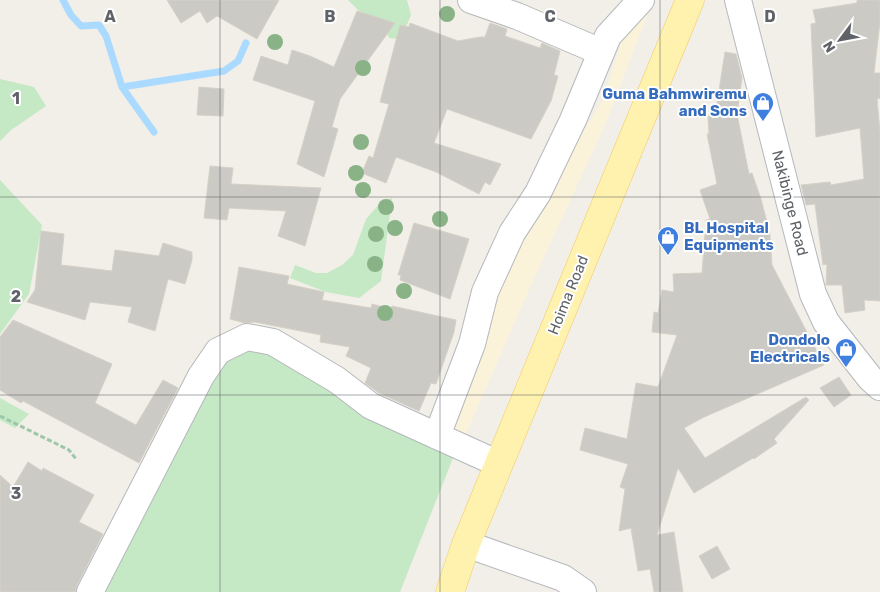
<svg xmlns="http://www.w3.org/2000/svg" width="880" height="592" viewBox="0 0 880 592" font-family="Rubik,sans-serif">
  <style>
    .green { fill: #c5e8c5 }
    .sand { fill: #fbf3d9 }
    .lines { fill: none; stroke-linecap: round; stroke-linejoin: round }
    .stream { stroke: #aadaff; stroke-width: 7 }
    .building { fill: #cccac5; stroke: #d6d1c6 }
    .minor-casing { stroke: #b5b8bc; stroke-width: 28 }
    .major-casing { stroke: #f2c960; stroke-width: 29 }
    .path { stroke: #9cc7a9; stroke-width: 3; stroke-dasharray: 5 2.5; stroke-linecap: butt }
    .minor { stroke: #fff; stroke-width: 26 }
    .major { stroke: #fff2af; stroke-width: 28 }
    .tree { fill: #89b387 }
    .grid { fill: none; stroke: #5f6368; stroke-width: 1; stroke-opacity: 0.55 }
    .labels { text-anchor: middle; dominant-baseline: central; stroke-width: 4; stroke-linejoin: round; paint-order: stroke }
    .shop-label { font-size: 15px; font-weight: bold; fill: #366cbe; stroke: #fff; text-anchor: end }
    .street-label { font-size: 15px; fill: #5f6368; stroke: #fff }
    .grid-label { font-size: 16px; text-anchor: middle; font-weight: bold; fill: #5f6368; stroke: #fff; stroke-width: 4; stroke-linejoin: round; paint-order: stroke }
  </style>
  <rect width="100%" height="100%" fill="#f1efe8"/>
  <!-- green -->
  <path class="green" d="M348 0H407L411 15 401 39 389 38 382 21 368 20Z
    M0 79 34 87 46 106 11 130 0 141Z
    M0 180 42 225 29 294 0 334Z
    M392 198 381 281 359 298 326 292 290 278 295 265 316 273H327L342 265 353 255 366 219 382 201Z
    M257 344 379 416 453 458 400 592H96L218 360Z
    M0 398 29 414 15 428 0 420Z"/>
  <!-- sand -->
  <path class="sand" d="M653 0 605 125 532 283 463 440 446 433 492 294 578 140 603 100 626 26Z"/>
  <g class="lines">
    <!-- stream -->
    <path class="stream" d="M63 0 71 15 81 26 99 25 106 36 122 87 154 132
      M122 87 224 71 238 61 246 43"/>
  </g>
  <!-- building -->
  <path class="building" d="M167 0H279L257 39 217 16 207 23 200 11 181 23Z
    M857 0H880V22L874 73H880V98L877 99 880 132V301L864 300 865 310 845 313 842 285H826L827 264 823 265 815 204 806 205 801 185 830 182 831 185 864 179 860 128 816 137 811 24 816 23 813 10 857 3Z
    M357 11 395 23 340 99 332 127 338 129 324 177 297 164 315 101 253 80 261 56 288 65 292 50 310 56 334 67Z
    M410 23 458 41 480 37H485L490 23 507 29 505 36 540 48 542 43 560 51 554 75 558 76 551 101 531 139 447 109 434 143 501 164 490 185 485 182 479 194 436 172 396 157 386 183 362 173 369 156 373 158 389 104 380 102 400 25 409 27Z
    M725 52 736 54 742 78 737 114 749 174 752 173 761 199 767 222H769L772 265 824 365 702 418 684 428 705 458 806 397 809 400 774 439 777 443 754 459 753 458 694 493 678 468 657 535 674 532 683 592H654L650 569 638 571 631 528 619 531 625 489 620 487 628 464 580 450 585 428 627 439 636 383 658 387 677 335 652 332 654 312 658 313 662 290 674 292 673 274 702 273 706 220 710 219 700 190 717 184 707 134H709L708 116H715Z
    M199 87 224 89 223 116 197 115Z
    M210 166 233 168 231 184 321 188 305 246 278 236 286 211 229 208 227 220 204 218Z
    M414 223 469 239 450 299 400 280 401 275H398Z
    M41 231 64 234 61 265 112 271 115 250 159 256 163 243 192 252V260L185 284 168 279 155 331 128 322 132 307 90 302 85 320 27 302 35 290Z
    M239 267 289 276 287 284 324 292 322 300 371 308 372 304 391 309 392 306 456 320 454 332 436 384 431 383 419 411 379 393 365 383 371 368 346 356 350 347 320 342 321 335 255 322 245 323 230 319Z
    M13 320 112 364 95 403 136 425 163 380 178 388 139 463 23 401 21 403 0 390V337Z
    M839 377 851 395 834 407 820 388Z
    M28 462 42 471 43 468 94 495 79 522 103 534 77 585 75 592H0V475L13 487Z
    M717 546 730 569 712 579 699 556Z"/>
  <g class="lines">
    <!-- minor casing -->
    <g class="minor-casing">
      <path id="minor" d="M471 0 517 16 601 52
        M738 0 813 294 826 322 870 378 880 387
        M437 436 472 344 485 292 512 233 538 193 573 120 608 36 641 0
        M466 544 563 578 583 592
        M90 592 201 376 218 351 247 337 273 342 337 380 371 406 499 464"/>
    </g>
    <!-- major casing -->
    <g class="major-casing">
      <path id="major" d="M450 592 466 544 690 0"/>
    </g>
    <!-- path -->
    <path class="path" d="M0 416 69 450 76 459"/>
    <!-- minor -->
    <use href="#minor" class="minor"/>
    <!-- major -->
    <use href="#major" class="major"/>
  </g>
  <!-- trees -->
  <g class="tree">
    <circle cx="447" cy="14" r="8"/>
    <circle cx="275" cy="42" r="8"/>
    <circle cx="363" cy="68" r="8"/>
    <circle cx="361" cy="142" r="8"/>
    <circle cx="356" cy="173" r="8"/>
    <circle cx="363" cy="190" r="8"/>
    <circle cx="386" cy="207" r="8"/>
    <circle cx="440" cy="219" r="8"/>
    <circle cx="395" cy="228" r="8"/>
    <circle cx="376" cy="234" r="8"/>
    <circle cx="375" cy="264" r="8"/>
    <circle cx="404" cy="291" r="8"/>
    <circle cx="385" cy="313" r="8"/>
  </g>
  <!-- grid -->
  <path class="grid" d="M220 0V592M440 0V592M660 0V592M0 197H880M0 395H880"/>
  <!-- icons -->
  <defs>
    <g id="shop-pin" transform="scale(1.125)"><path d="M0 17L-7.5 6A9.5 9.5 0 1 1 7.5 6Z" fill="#3f7fe0" stroke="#fff"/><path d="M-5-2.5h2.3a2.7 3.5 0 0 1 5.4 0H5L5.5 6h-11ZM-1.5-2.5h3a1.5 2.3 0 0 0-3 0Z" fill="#fff"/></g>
  </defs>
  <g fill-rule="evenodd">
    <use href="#shop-pin" x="763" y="103"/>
    <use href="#shop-pin" x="668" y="237"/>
    <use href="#shop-pin" x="846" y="349"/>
  </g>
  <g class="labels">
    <!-- shop labels -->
    <g class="shop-label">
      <text x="747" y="94">Guma Bahmwiremu<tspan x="747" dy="17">and Sons</tspan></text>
      <text x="684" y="228" text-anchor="start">BL Hospital<tspan x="684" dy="17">Equipments</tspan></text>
      <text x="830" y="340">Dondolo<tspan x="830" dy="17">Electricals</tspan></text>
    </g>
    <!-- street labels -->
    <g class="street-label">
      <text transform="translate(790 203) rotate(76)">Nakibinge Road</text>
      <text transform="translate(568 295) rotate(-68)">Hoima Road</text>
    </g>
  </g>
  <g class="grid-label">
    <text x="110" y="22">A</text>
    <text x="330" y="22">B</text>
    <text x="550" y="22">C</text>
    <text x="770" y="22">D</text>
    <text x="16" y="104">1</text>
    <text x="16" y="302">2</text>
    <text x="16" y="499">3</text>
  </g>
  <!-- north arrow -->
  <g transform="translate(840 40) rotate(238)" stroke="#ffffff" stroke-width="4" paint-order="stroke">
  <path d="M0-4L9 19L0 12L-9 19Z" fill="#5f6368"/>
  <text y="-8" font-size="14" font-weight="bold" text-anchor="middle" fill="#5f6368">N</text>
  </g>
</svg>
